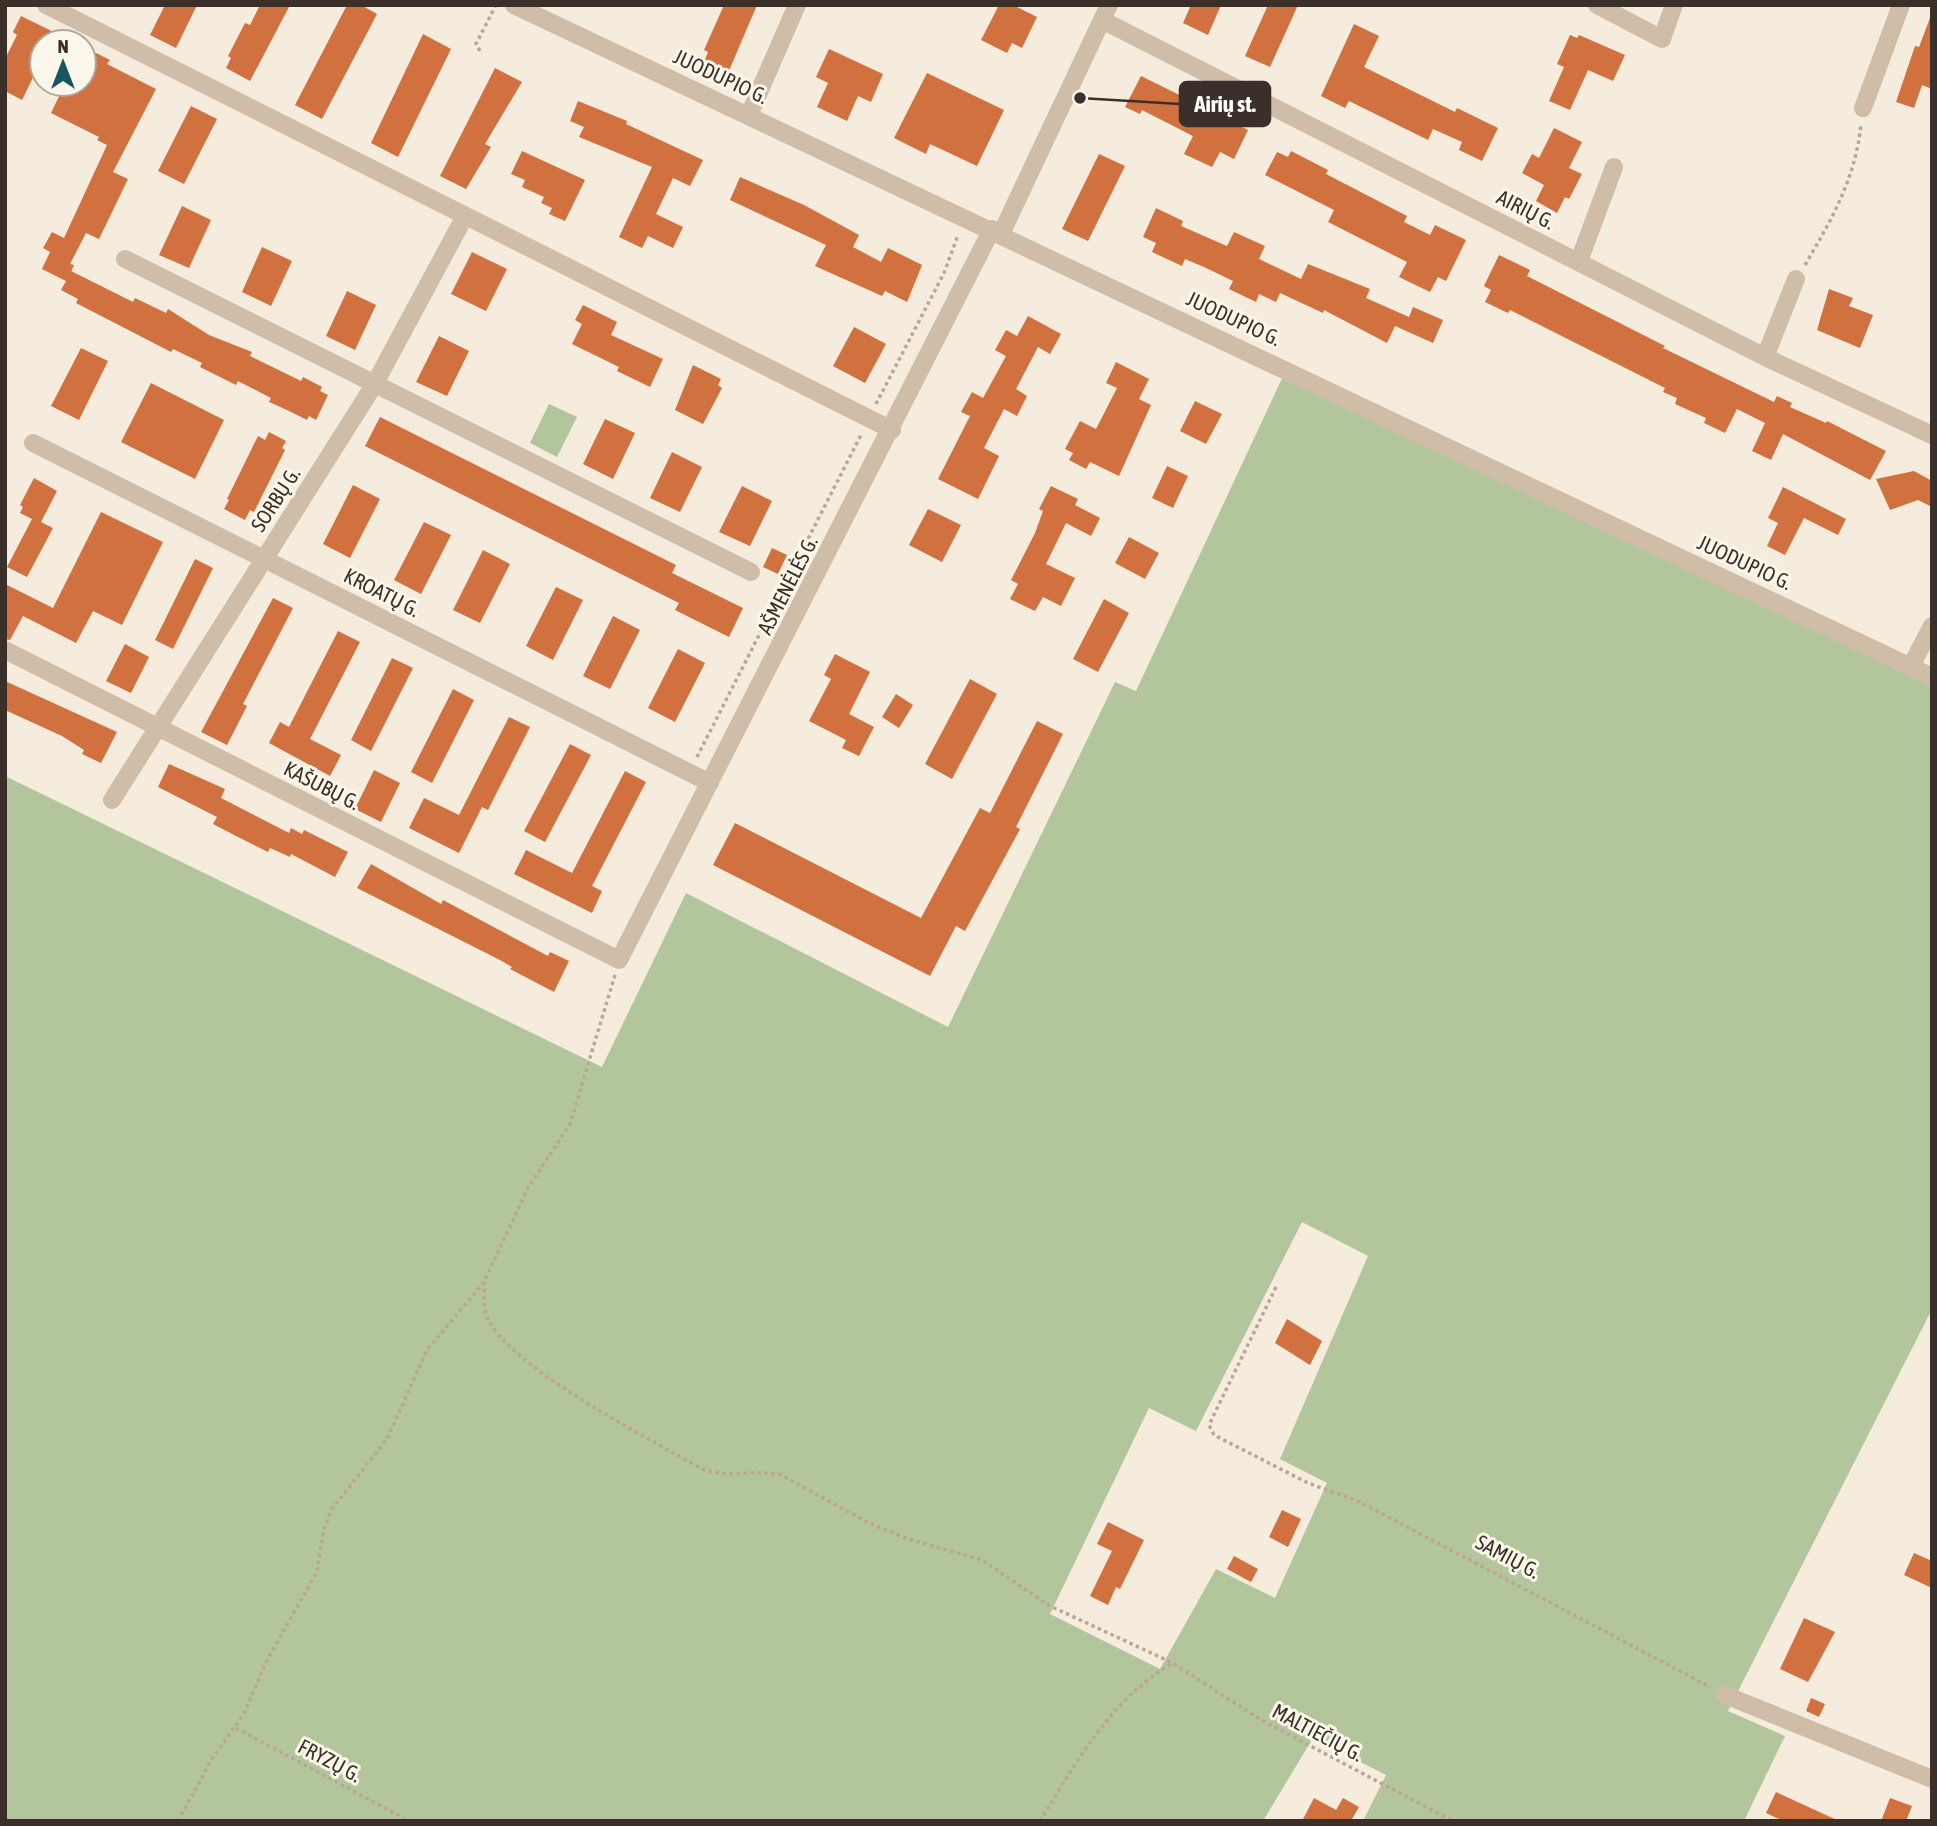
<svg xmlns="http://www.w3.org/2000/svg" width="1937" height="1826" viewBox="0 0 1937 1826" font-family="'Asap Condensed',sans-serif">
  <style>
    .green { fill: #b3c69b; fill-rule: evenodd }
    .building { fill: #d1713f }
    .lines { fill: none; stroke-linecap: round; stroke-linejoin: round }
    .path { stroke: #bba791; stroke-width: 3.5; stroke-dasharray: 3.5 3.5; stroke-linecap: butt }
    .street { stroke: #cfbda8; stroke-width: 18 }
    .labels { text-anchor: middle; dominant-baseline: central; stroke-width: 6; stroke-linejoin: round; paint-order: stroke }
    .street-label { font-size: 21px; fill: #3b3029; stroke: #fcf6eb }
    .leader { fill: none; stroke: #3b3029; stroke-width: 2.5 }
    .callout-dot { fill: #3b3029; stroke: #fcf6eb; stroke-width: 2.5 }
    .callout { fill: #3b3029; stroke: #3b3029; stroke-width: 2.5 }
    .callout-label { font-size: 23px; text-anchor: middle; font-weight: bold; fill: #fff }
  </style>
  <rect width="100%" height="100%" fill="#f5ecdd"/>
  <!-- green -->
  <path class="green" d="M1285 372 1932 685V1315H1929L1728 1711 1785 1736 1744 1821H1363L1386 1775 1313 1738 1263 1821H5V776L602 1067 686 893 948 1027 1115 682 1136 691ZM1302 1222 1368 1256 1280 1459 1327 1483 1275 1598 1216 1569 1160 1669 1050 1614 1149 1408 1196 1431Z
    M549 404 577 417 557 457 530 443Z"/>
  <!-- building -->
  <path class="building" d="M165 5H197L176 48 150 35Z
    M260 5H290L250 81 226 68 231 58 228 56 245 23 250 25Z
    M347 5H361L377 14 322 119 295 105Z
    M724 5H757L728 73 704 62 708 52 704 50Z
    M999 5H1013L1037 17 1022 48 1012 43 1007 53 981 40Z
    M1191 5H1221L1208 35 1183 23Z
    M1268 5H1298L1270 67 1245 56Z
    M21 16 74 42H42V59L22 100 5 91V59L17 35 13 32Z
    M1930 18 1932 89 1922 85 1914 108 1896 102 1915 46 1919 47Z
    M1354 24 1379 36 1364 67 1455 112 1457 108 1498 128 1482 161 1459 150 1462 142 1433 129 1428 140 1349 101 1345 108 1321 96Z
    M423 34 451 49 398 157 371 143Z
    M1570 35 1577 38 1579 35 1625 55 1613 81 1588 70 1570 110 1549 101 1564 67 1557 64Z
    M84 47 110 60 107 64 156 89 113 172 128 179 99 239 86 233 70 264 74 265 70 274 71 271 133 302 135 298 166 313 168 309 209 335 252 352 250 356 301 381 303 377 322 387 320 391 328 395 316 420 309 416 307 420 287 410 269 402 271 398 238 381 236 385 200 367 202 363 173 349 171 352 76 303 78 299 61 290 66 281 42 269 50 252 43 248 52 232 64 238 107 145 97 140 99 137 51 113 65 84H84Z
    M829 49 883 74 871 102 858 96 847 121 817 107 828 83 816 77Z
    M495 68 522 82 485 144 491 147 466 189 440 176Z
    M927 73 1004 110 977 166 930 144 926 154 894 138Z
    M1141 76 1206 108 1207 106 1225 115 1224 118 1248 130 1234 159 1220 152 1212 167 1184 154 1193 136 1142 110 1140 114 1125 107Z
    M578 101 627 121 626 124 703 160 690 186 673 178 656 214 683 227 673 248 648 236 642 248 619 237 652 167 579 137 584 127 570 121Z
    M191 106 217 119 184 184 158 171Z
    M1554 128 1582 142 1569 168 1582 174 1569 199 1565 197 1557 213 1536 201 1544 185 1522 173 1532 154 1539 158Z
    M522 151 585 180 565 221 549 214 552 208 541 203 544 197 522 187 525 180 511 174Z
    M1291 151 1328 170 1326 174 1407 216 1404 222 1430 235 1435 225 1466 240 1446 281 1438 277 1430 292 1399 277 1407 262 1328 222 1334 210 1265 175 1277 152 1288 157Z
    M1099 154 1125 166 1088 241 1062 229Z
    M740 177 804 205 859 235 853 247 881 262 888 248 922 265 907 302 885 291 882 296 815 266 826 245 730 200Z
    M182 206 211 220 189 268 159 255Z
    M1156 208 1183 221 1181 226 1227 246 1234 232 1265 246 1259 259 1301 279 1308 264 1370 289 1366 298 1409 317 1413 307 1443 320 1433 343 1395 326 1387 343 1324 310 1323 313 1280 293 1276 302 1259 294 1256 302 1229 289 1233 281 1204 267 1185 259 1182 266 1152 252 1156 243 1143 237Z
    M262 247 292 261 271 306 242 292Z
    M472 252 507 269 486 311 451 294Z
    M1499 255 1530 270 1527 276 1665 346 1663 348 1774 402 1777 396 1792 403 1790 407 1826 423 1827 421 1886 451 1870 480 1783 434 1771 460 1752 451 1765 423 1737 409 1725 433 1704 423 1706 418 1675 404 1677 398 1663 392 1665 388 1510 310 1508 313 1485 302 1491 290 1484 286Z
    M1829 289 1853 298 1849 306 1873 315 1860 348 1817 330Z
    M347 291 376 305 355 350 326 336Z
    M583 305 617 322 611 335 663 359 650 387 617 371 619 367 572 344 582 324 575 320Z
    M1028 316 1061 334 1050 354 1038 347 1016 389 1027 396 1017 416 1004 409 984 448 999 456 978 499 938 479 970 416 961 412 972 392 983 398 1006 356 995 350 1006 330 1017 336Z
    M854 327 886 344 865 383 833 366Z
    M439 336 469 351 447 396 416 382Z
    M81 348 108 361 79 420 51 406Z
    M1116 362 1149 379 1139 399 1151 405 1119 476 1090 462 1086 469 1069 460 1073 453 1065 449 1080 421 1096 429 1117 388 1106 383Z
    M693 365 721 379 718 385 722 388 703 424 675 410Z
    M151 383 224 420 195 479 121 442Z
    M1195 401 1222 414 1206 444 1180 431Z
    M380 417 676 565 672 573 743 608 729 637 675 610 679 603 365 446Z
    M605 419 635 433 613 479 583 464Z
    M269 432 286 441 282 448 285 450 254 512 250 510 245 520 224 509 229 500 227 499 258 436 265 440Z
    M672 452 702 467 680 512 650 498Z
    M1167 466 1188 476 1173 508 1152 498Z
    M1914 471 1932 481V507L1918 500 1890 510 1876 479Z
    M34 478 57 491 41 522 53 528 27 577 7 567 32 519 20 513 23 507 20 505Z
    M353 485 380 499 350 558 323 544Z
    M742 486 772 501 750 546 719 532Z
    M1051 486 1078 499 1075 505 1100 518 1091 536 1066 523 1046 564 1075 578 1061 606 1043 597 1035 611 1010 599 1018 584 1011 580 1035 533 1043 511 1039 509Z
    M1783 487 1846 519 1838 535 1804 518 1785 555 1767 546 1778 523 1768 518Z
    M928 509 961 525 942 562 909 545Z
    M101 512 163 542 122 625 93 611 76 643 23 616 10 640 5 639V584L53 608Z
    M424 522 451 535 421 594 394 580Z
    M1129 537 1159 553 1145 579 1115 563Z
    M772 548 787 555 778 574 763 567Z
    M483 550 510 564 480 623 453 610Z
    M195 559 213 568 173 649 155 640Z
    M556 587 583 600 553 660 526 646Z
    M273 598 293 608 243 704 247 706 227 745 201 732Z
    M1104 599 1129 613 1098 672 1073 659Z
    M613 616 640 630 610 689 583 676Z
    M338 631 360 642 310 739 341 755 330 776 269 743 280 722 289 727Z
    M125 644 149 657 131 693 106 681Z
    M678 649 705 663 675 722 648 708Z
    M835 654 870 672 849 714 874 727 859 756 842 748 846 740 809 721 831 679 824 675Z
    M392 658 413 668 371 751 351 740Z
    M970 679 997 694 952 779 925 764Z
    M5 681 117 732 101 763 82 754 84 750 62 736 5 710Z
    M453 689 474 700 432 783 411 772Z
    M896 694 913 705 899 728 882 717Z
    M509 717 530 727 488 810 482 807 459 853 409 828 424 798 459 815Z
    M1037 721 1063 734 1016 827 1020 829 965 931 956 926 930 976 713 865 735 823 921 918 980 808 990 813Z
    M570 744 591 755 545 842 524 831Z
    M169 764 225 789 221 798 289 833 291 828 302 834 304 830 348 852 335 877 291 854 290 857 270 848 268 852 236 836 213 824 217 817 158 787Z
    M374 770 400 783 381 822 355 809Z
    M625 771 646 782 592 886 602 891 592 913 514 874 526 850 572 873Z
    M371 864 441 904 443 900 548 956 550 952 569 961 554 992 510 969 512 967 500 960 357 888Z
    M1287 1319 1322 1341 1310 1365 1275 1343Z
    M1282 1510 1301 1519 1288 1547 1269 1537Z
    M1108 1522 1144 1540 1120 1589 1116 1587 1108 1605 1090 1596 1112 1551 1097 1544Z
    M1914 1553 1932 1561V1588L1904 1575Z
    M1234 1556 1258 1569 1251 1582 1227 1569Z
    M1804 1618 1835 1632 1808 1682 1780 1669Z
    M1811 1698 1825 1704 1819 1717 1806 1711Z
    M1776 1792 1839 1821H1783L1766 1813Z
    M1314 1798 1336 1810 1343 1798 1359 1807 1352 1819 1356 1821H1302Z
    M1890 1798 1912 1806 1906 1821H1881Z"/>
  <g class="lines">
    <!-- path -->
    <path class="path" d="M480 51 476 44 496 5
      M1805 265C1832 219 1855 179 1861 125
      M876 404 944 273 958 235
      M697 757 862 433
      M484 1282C485 1292 483 1305 486 1314 503 1365 654 1441 702 1469 727 1478 753 1470 779 1474L867 1522 905 1538 982 1560 1050 1606 1173 1663 1261 1720 1453 1821
      M1276 1287 1209 1425 1214 1435 1308 1483 1358 1501 1710 1687
      M236 1728 409 1821
      M178 1821 212 1759 244 1714 266 1662 317 1572 324 1528 332 1509 387 1439 427 1350 484 1282 528 1188 570 1124 615 975
      M1040 1821C1075 1764 1112 1697 1173 1663"/>
    <!-- street -->
    <path class="street" d="M46 5 892 430
      M514 5 1932 677
      M1597 5 1662 39 1674 5
      M1102 20 1765 357 1932 435
      M1863 108 1901 5
      M749 115 797 5
      M1001 234 1109 5
      M125 259 751 572
      M1579 261 1614 167
      M1765 357 1796 279
      M33 443 710 783
      M5 650 619 960 992 229
      M1911 666 1932 626
      M112 800 374 385 465 216
      M1725 1695 1932 1779"/>
  </g>
  <g class="labels">
    <!-- street labels -->
    <g class="street-label">
      <text transform="translate(721 76) rotate(25)">JUODUPIO G.</text>
      <text transform="translate(1526 209) rotate(27)">AIRIŲ G.</text>
      <text transform="translate(1234 318) rotate(25)">JUODUPIO G.</text>
      <text transform="translate(275 499) rotate(-57)">SORBŲ G.</text>
      <text transform="translate(1745 562) rotate(25)">JUODUPIO G.</text>
      <text transform="translate(787 585) rotate(-63)">AŠMENĖLĖS G.</text>
      <text transform="translate(382 592) rotate(27)">KROATŲ G.</text>
      <text transform="translate(322 785) rotate(27)">KAŠUBŲ G.</text>
      <text transform="translate(1508 1556) rotate(28)">SAMIŲ G.</text>
      <text transform="translate(1318 1732) rotate(28)">MALTIEČIŲ G.</text>
      <text transform="translate(330 1760) rotate(28)">FRYZŲ G.</text>
    </g>
  </g>
  <!-- callouts -->
  <path class="leader" d="M1080 98L1180 104"/>
  <circle class="callout-dot" cx="1080" cy="98" r="7"/>
  <rect class="callout" x="1180" y="82" width="90" height="44" rx="7"/>
  <g class="callout-label">
    <text x="1225" y="112">Airių st.</text>
  </g>
  <!-- border -->
  <rect width="1937" height="1826" fill="none" stroke="#3b3029" stroke-width="14"/>
  <!-- north arrow -->
  <g transform="translate(63 63)"><circle r="33" fill="#fcf6eb" stroke="#afa79d" stroke-width="2"/>
  <path d="M0-5L12 26L0 18L-12 26Z" fill="#195561"/>
  <text y="-10" font-size="19" font-weight="bold" text-anchor="middle" fill="#3b3029">N</text>
  </g>
</svg>
